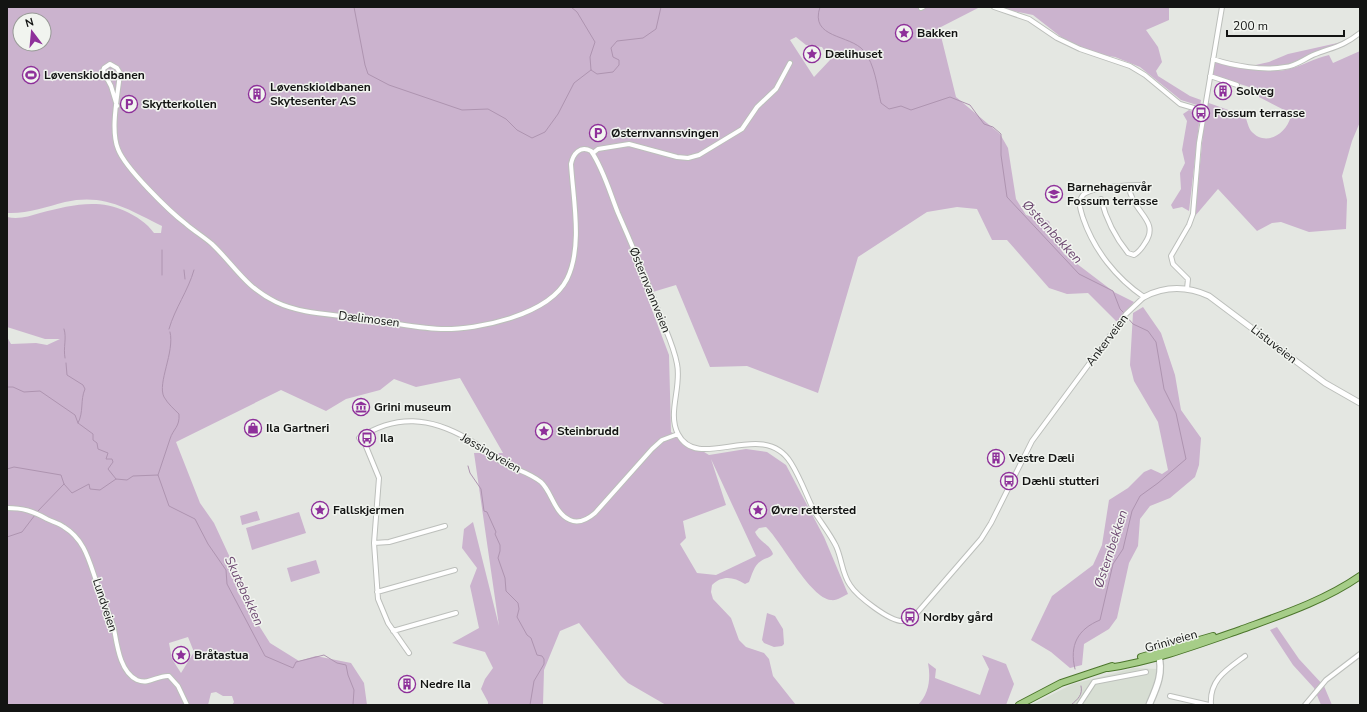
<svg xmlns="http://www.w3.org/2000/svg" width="1367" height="712" viewBox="0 0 1367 712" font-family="'Nunito Sans',sans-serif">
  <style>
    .built { fill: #d7ded3 }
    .green { fill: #cbb3ce; fill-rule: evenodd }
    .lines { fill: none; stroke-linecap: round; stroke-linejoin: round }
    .stream { stroke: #ae94b0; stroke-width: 1 }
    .minor-casing { stroke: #bcbfbb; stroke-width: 6 }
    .tertiary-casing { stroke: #bcbfbb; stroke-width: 7 }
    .secondary-casing { stroke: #bcbfbb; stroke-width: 8 }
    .primary-casing { stroke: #4c762c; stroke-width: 8 }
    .minor { stroke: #fff; stroke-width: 4 }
    .tertiary { stroke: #fff; stroke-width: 5 }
    .secondary { stroke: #fff; stroke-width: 5.5 }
    .primary { stroke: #a6cd88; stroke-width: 6 }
    .labels { text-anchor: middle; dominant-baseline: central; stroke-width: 3; stroke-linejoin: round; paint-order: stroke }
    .poi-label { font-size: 12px; font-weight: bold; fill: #131413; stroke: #f1f4ef; text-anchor: start }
    .street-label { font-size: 12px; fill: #131413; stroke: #f1f4ef }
    .water-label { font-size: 13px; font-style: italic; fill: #6d4871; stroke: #f1f4ef }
  </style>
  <rect width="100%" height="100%" fill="#e4e7e2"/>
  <!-- built -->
  <path class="built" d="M1134 668 1158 669 1151 694 1144 705H1031L1073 684Z"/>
  <!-- green -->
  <path class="green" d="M7 7H980L939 28 956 97 1000 134 1008 148 1016 199 1026 215 1049 221 1058 244 1064 254 1114 292 1134 302 1117 322 1088 293 1067 294 1049 288 1007 240H992L977 209 957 207 927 212 858 257 818 393 747 366 710 367 676 285 646 294 669 355 671 432 709 455 746 449 767 452 786 465 824 537 848 594C843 596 837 601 831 600 810 598 782 542 766 527L759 528 755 532C759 542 770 544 773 554 770 558 765 558 761 561 754 565 752 575 749 582L745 584C733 577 723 575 712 585L711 592 713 599 731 618 739 640 746 647 764 653 769 659 773 676 796 705H666L628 683 621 676 579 623 560 631 544 670 543 705H488V702L481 689 485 679 493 668 485 652 452 643 479 628 470 586 477 568 462 548 464 529 473 522 499 626 474 453H503L460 378 416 387 394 379 380 390 346 399 326 411 281 390 176 442 200 503 214 523 240 579 237 591 270 643 299 661 316 656 351 663 364 683 367 705H232L234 702 232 696H223L216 692 211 693 208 705H7V337L11 344 36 343 47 345 60 339H45L7 327V217C19 220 29 216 40 213 69 206 96 198 125 211 136 216 147 223 154 233H161L162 226C128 209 104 193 65 202 46 207 27 214 7 213ZM20 20H44V44H20ZM796 37 806 45 822 47 830 60 814 77 790 40ZM711 459 756 556 716 575 697 573 680 544 686 538 683 521 726 505ZM188 637 194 652 181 673 172 659 169 643Z
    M994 7H1169V20L1146 30 1158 47 1162 62 1156 71 1158 76 1190 96 1201 100 1200 106 1181 100 1140 67 1115 57 1091 53 1070 44 1033 15Z
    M1342 42 1284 66H1251L1269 62 1288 54Z
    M1360 51V122L1352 141 1342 176 1347 200 1346 229 1309 232 1281 222 1272 223 1257 231 1218 189 1195 216 1206 102 1245 116C1247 120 1248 127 1251 131 1265 147 1286 135 1291 116L1290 113 1259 97V90L1211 75 1215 62C1233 68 1266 73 1285 70 1301 67 1314 58 1329 55L1333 63Z
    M1189 110 1200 115 1189 211 1182 207 1173 209 1171 205 1181 189 1180 173 1185 163 1182 150 1187 121 1183 114Z
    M1143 307 1161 333 1175 375 1181 410 1201 438 1199 465 1195 477 1170 498 1150 506 1140 519 1138 546 1129 563 1117 618 1109 629 1084 644 1082 665 1070 668 1051 652 1031 640 1052 596 1093 565 1102 545 1109 500 1128 488 1144 472 1151 469 1162 474 1168 470 1158 422 1134 381 1130 365 1133 313Z
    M257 511 260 520 242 525 240 516Z
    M299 512 306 533 252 550 246 528Z
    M316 560 320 573 291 582 287 568Z
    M767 613 775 616 783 629 784 644 782 646 774 647 764 643 762 640Z
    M1277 627 1299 659 1324 686 1332 705H1321L1314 688 1293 665 1270 630Z
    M982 655 1006 664 1014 684 1006 705H918C929 694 931 678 928 663L936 669 935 678 980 695 989 669Z"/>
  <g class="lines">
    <!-- stream -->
    <path class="stream" d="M354 7 365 65 368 74 389 85 462 110 488 109 506 119 517 130 532 138 545 132 558 114 574 83 591 70
      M571 7 577 12 595 42 590 57 591 70 597 74 613 72 619 65V60L613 57 611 48 617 41 643 38 656 29 661 7
      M820 7C809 39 850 34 864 51 875 65 877 86 881 103L889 109 901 106 911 110 950 97 970 105 984 124 993 127 1001 134V155L1007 197 1079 274 1113 291 1120 309 1124 313
      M162 250V275
      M184 270 185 279
      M64 329C67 338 63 347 65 358
      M169 329C175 308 188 291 194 270
      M66 363 67 375 83 385 85 389C80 400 84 412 78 423
      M7 387H13L24 392 40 391 75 415 78 423 93 434V440L97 443 98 449 108 453 106 459H112L113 462 108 469 116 479
      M468 466 470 473 481 489 484 511 487 512 496 532 495 534 500 545V551L498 558 505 578 506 591 518 603 519 609 517 617 527 635 531 638 537 655 542 656 544 659V664L534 681 530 705
      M7 469 14 467 61 475 64 484 72 493 89 484 90 489 100 490 116 479 127 480 133 476 158 475 169 506 195 519 208 544 226 570 227 584 265 656 293 668 296 662 324 655 337 663 346 665 348 675 354 690 353 705
      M158 475C162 463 166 451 170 439 173 429 180 427 179 414 174 409 168 404 164 397 157 383 175 352 170 332
      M37 512 64 484
      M7 537 22 532 35 515
      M1075 669C1069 645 1078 629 1100 620L1113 564 1123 549 1132 511 1140 496 1158 483 1186 459 1176 413 1164 389 1156 342 1148 331 1133 324 1126 316
      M1071 705C1078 699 1083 695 1081 686"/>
    <!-- minor casing -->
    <g class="minor-casing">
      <path id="minor" d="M994 7 1029 19 1057 38 1080 49 1130 66 1145 75 1180 104 1204 111
        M921 8 923 7
        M1213 59C1233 66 1264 71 1285 67 1296 66 1304 59 1313 55 1333 47 1342 47 1360 33
        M1210 76 1237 85
        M117 106 111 86 103 71 104 68 110 64 117 68 120 73C118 95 110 129 118 149 125 168 169 211 186 224 194 231 204 237 212 244 235 266 245 287 276 302 301 314 331 314 358 318 385 321 413 328 441 329 478 330 549 315 567 279 583 247 573 198 571 164 573 154 580 145 591 151 603 168 610 193 618 213 633 247 647 281 660 315 666 331 674 347 677 364 682 387 667 413 678 434 698 474 763 417 791 463 801 479 807 497 815 513 822 524 830 534 836 546 842 559 842 574 850 585 857 596 890 622 903 621 909 620 913 616 917 613L981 539 991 523 1032 441 1126 314 1144 297C1116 278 1094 250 1083 218 1081 211 1077 202 1083 195 1091 187 1128 185 1140 185
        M593 153 598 149 629 144 677 157 688 158 699 155 742 129 757 107 776 89 790 63
        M1101 199C1106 219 1115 237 1128 253L1134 255C1139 252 1142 248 1145 243 1161 220 1131 212 1129 186
        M1187 289 1188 279 1173 264 1171 256 1189 225 1193 214 1199 143 1222 7
        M7 508C23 508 33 511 47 519 53 522 59 523 64 527 87 541 90 566 99 589 103 603 110 614 114 629 117 645 120 672 137 680 150 685 157 675 169 676L178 686 187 705
        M374 543 389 542 445 526
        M377 592 455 570
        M393 631 456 613
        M409 653 388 623 378 599 374 543 379 478 365 444 359 438C396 414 430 417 468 439 479 445 489 454 500 461 513 469 529 472 541 482 552 492 554 513 570 520 579 524 588 519 595 513L652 449 662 440 678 434
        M1170 696 1209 705
        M1079 705 1094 682 1146 672
        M1211 705C1209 680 1226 670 1245 656
        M1305 705 1326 680 1360 654"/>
    </g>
    <!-- tertiary casing -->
    <g class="tertiary-casing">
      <path id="tertiary" d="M1144 297C1165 286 1187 286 1209 296L1325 383 1360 403"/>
    </g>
    <!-- secondary casing -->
    <g class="secondary-casing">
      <path id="secondary" d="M1149 705C1157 687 1164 672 1158 653"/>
    </g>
    <!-- primary casing -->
    <g class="primary-casing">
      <path id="primary" d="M1141 657 1213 636
        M1108 668C1154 661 1197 645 1240 630 1281 615 1324 601 1360 576
        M1019 705 1061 683 1112 666"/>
    </g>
    <!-- minor -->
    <use href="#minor" class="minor"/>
    <!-- tertiary -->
    <use href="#tertiary" class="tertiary"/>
    <!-- secondary -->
    <use href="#secondary" class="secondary"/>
    <!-- primary -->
    <use href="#primary" class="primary"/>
  </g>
  <!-- icons -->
  <defs>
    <g id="sight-ring" transform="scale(0.9)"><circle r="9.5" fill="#f1f4ef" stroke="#8e309a" stroke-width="1.5"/><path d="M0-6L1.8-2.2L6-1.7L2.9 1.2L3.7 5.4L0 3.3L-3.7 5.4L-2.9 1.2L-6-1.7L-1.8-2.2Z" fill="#8e309a"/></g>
    <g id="stadium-ring" transform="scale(0.9)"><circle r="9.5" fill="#f1f4ef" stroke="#8e309a" stroke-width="1.5"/><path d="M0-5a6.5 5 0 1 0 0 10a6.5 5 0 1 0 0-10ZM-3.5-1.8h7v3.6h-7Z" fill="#8e309a"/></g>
    <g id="building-ring" transform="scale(0.9)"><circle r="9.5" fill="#f1f4ef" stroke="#8e309a" stroke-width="1.5"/><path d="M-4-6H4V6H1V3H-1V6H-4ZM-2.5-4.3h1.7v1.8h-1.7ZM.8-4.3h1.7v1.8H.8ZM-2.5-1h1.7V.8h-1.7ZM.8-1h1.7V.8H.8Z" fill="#8e309a"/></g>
    <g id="parking-ring" transform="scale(0.9)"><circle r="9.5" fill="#f1f4ef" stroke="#8e309a" stroke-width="1.5"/><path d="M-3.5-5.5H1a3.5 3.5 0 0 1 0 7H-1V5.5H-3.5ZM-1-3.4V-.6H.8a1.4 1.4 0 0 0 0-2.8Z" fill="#8e309a"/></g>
    <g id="bus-ring" transform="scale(0.9)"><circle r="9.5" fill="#f1f4ef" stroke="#8e309a" stroke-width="1.5"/><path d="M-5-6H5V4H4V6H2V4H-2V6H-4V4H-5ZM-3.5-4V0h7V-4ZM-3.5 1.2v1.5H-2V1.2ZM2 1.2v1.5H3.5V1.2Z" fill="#8e309a"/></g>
    <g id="school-ring" transform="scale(0.9)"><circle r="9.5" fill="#f1f4ef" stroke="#8e309a" stroke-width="1.5"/><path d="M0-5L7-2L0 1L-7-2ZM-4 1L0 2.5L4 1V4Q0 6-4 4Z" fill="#8e309a"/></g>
    <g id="museum-ring" transform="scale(0.9)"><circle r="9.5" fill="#f1f4ef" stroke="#8e309a" stroke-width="1.5"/><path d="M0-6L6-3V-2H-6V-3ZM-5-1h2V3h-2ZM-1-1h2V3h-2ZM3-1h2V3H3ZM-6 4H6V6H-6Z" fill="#8e309a"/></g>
    <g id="shop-ring" transform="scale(0.9)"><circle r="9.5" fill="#f1f4ef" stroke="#8e309a" stroke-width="1.5"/><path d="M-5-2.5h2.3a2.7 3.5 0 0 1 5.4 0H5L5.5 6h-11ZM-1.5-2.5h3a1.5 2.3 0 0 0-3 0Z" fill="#8e309a"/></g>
  </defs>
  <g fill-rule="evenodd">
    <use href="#sight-ring" x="904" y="33"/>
    <use href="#sight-ring" x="812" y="54"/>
    <use href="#stadium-ring" x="31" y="75"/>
    <use href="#building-ring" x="1223" y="91"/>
    <use href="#building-ring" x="257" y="94"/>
    <use href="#parking-ring" x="129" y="104"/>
    <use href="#bus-ring" x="1201" y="113"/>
    <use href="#parking-ring" x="598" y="133"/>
    <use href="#school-ring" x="1054" y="194"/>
    <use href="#museum-ring" x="361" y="407"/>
    <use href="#shop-ring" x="253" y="428"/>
    <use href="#sight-ring" x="544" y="431"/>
    <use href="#bus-ring" x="367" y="438"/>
    <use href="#building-ring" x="996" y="458"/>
    <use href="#bus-ring" x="1009" y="481"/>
    <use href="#sight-ring" x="320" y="510"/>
    <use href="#sight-ring" x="758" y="510"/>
    <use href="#bus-ring" x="910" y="617"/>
    <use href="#sight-ring" x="181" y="655"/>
    <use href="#building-ring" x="407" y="684"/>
  </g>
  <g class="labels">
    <!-- poi labels -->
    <g class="poi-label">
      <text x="917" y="33">Bakken</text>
      <text x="825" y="54">Dælihuset</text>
      <text x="44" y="75">Løvenskioldbanen</text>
      <text x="270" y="87">Løvenskioldbanen<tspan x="270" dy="14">Skytesenter AS</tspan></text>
      <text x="1236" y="91">Solveg</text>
      <text x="142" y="104">Skytterkollen</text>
      <text x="1214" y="113">Fossum terrasse</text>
      <text x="611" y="133">Østernvannsvingen</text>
      <text x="1067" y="187">Barnehagenvår<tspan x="1067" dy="14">Fossum terrasse</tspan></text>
      <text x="374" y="407">Grini museum</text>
      <text x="266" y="428">Ila Gartneri</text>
      <text x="557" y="431">Steinbrudd</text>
      <text x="380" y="438">Ila</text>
      <text x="1009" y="458">Vestre Dæli</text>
      <text x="1022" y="481">Dæhli stutteri</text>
      <text x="333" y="510">Fallskjermen</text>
      <text x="771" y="510">Øvre rettersted</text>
      <text x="923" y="617">Nordby gård</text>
      <text x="194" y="655">Bråtastua</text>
      <text x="420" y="684">Nedre Ila</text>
    </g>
    <!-- street labels -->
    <g class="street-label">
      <text transform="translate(650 290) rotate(68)">Østernvannveien</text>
      <text transform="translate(369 319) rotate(7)">Dælimosen</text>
      <text transform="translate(1107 340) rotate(-53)">Ankerveien</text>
      <text transform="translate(1274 344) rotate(38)">Listuveien</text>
      <text transform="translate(491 453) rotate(30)">Jøssingveien</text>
      <text transform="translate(105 605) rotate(72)">Lundveien</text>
      <text transform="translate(1171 641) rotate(-16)">Griniveien</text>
    </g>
    <!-- water labels -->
    <g class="water-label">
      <text transform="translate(1052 232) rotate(47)">Østernbekken</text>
      <text transform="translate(1111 549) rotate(-72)">Østernbekken</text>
      <text transform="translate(244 591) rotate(65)">Skutebekken</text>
    </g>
  </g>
  <!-- border -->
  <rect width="1367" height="712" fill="none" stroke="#131413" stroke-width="16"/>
  <!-- north arrow -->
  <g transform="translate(32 32) rotate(344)"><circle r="19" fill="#f1f4ef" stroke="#989a97"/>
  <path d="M0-3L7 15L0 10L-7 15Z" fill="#8e309a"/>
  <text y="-6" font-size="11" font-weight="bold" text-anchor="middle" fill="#131413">N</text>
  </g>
  <!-- scale -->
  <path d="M1227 30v6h117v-6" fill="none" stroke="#131413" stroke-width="2"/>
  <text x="1233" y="30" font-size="12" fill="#131413" stroke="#f1f4ef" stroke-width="3" paint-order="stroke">200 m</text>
</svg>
